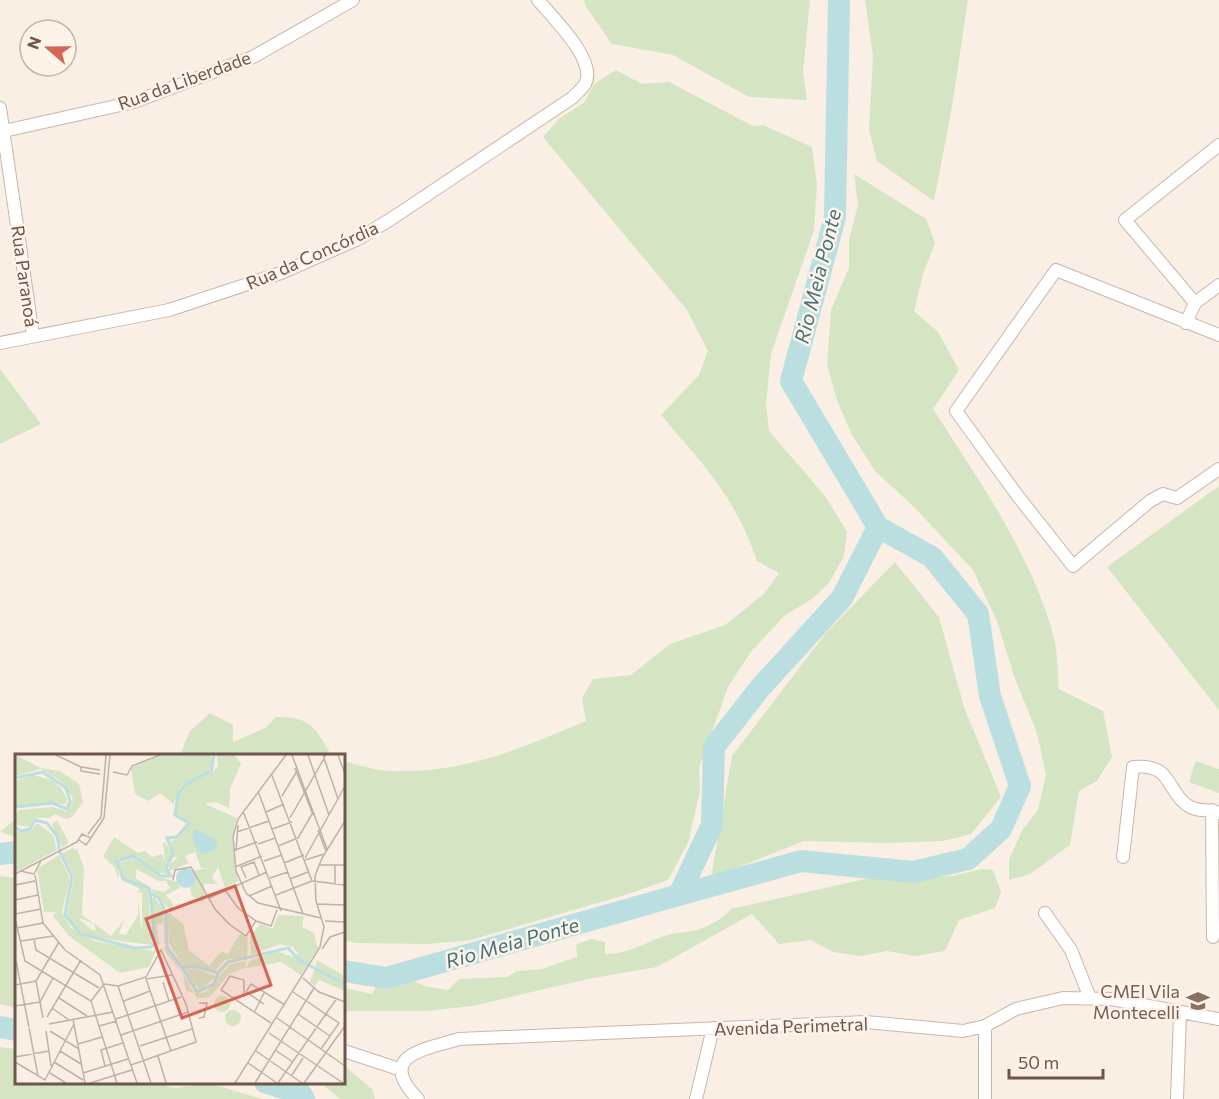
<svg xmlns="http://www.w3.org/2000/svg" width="1219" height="1099" viewBox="0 0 1219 1099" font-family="Commissioner,sans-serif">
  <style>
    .green { fill: #d5e5c4 }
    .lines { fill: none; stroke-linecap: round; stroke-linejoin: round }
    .river { stroke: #bbdee0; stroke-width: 22 }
    .street-casing { stroke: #c8b6ac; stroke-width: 14 }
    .street { stroke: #fff; stroke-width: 12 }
    .labels { text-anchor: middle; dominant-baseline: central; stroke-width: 5; stroke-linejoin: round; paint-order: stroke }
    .street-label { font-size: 18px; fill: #6e554d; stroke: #fdf3e9 }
    .education-label { font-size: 18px; fill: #785e54; stroke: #fdf3e9; text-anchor: end }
    .water-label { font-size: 20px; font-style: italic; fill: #467579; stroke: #fdf3e9 }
    .inset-river { fill: none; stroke: #bbdee0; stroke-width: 3 }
    .inset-road { fill: none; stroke: #c1b1a8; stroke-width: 1.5 }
    .view { fill: #d56656; fill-opacity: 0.15; stroke: #d56656; stroke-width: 3 }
    .inset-edge { fill: none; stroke: #6e554d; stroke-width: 3 }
  </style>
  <rect width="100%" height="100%" fill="#f9efe4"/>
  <!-- green -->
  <path class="green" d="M584 0H810L803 72 807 100 749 97 673 55 612 44 586 7Z
    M865 0H968L952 107 934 201 877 161 869 130 873 56Z
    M616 70 642 84 669 82 753 126 763 125 812 147 817 184 814 230 771 354 766 404 769 431 825 496 847 532 844 556 829 583 812 599 784 616 750 653 728 687 699 768 700 791 688 843 668 880 628 894 471 940 428 944 355 943 344 940V761C358 765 374 770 388 771 464 774 519 749 586 721L582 698 593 679 631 675 670 644 725 625 764 594 779 573 757 561C735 497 704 465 661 415L699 375 708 351 687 310 543 137 560 118 584 103 594 84Z
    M854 174 926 219 935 243 923 274 914 311 938 332 959 370 933 409C979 481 1030 552 1053 634 1058 651 1057 671 1059 689L1103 711 1112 757 1097 781 1079 791 1070 845 1030 874 1009 880V859L1023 829 1038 810 1046 775 1037 733 1014 676 997 621 973 570 913 506 875 471 852 435 837 400 827 365 831 310 849 268V240L858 205Z
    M0 369 41 424 0 444Z
    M1219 486V710L1107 567Z
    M895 562 939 617 964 707 1001 797 971 834 943 841 887 843 804 841 711 878 732 756 826 633Z
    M210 713 233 725V742L265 728 276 717C310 716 316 728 331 755H180L190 731Z
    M1196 761 1219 769V793L1189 782Z
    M16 819V837L0 832Z
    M981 869 993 870 1001 892 995 908 959 920 945 951 915 956 887 951 861 956 833 952 811 940 779 944 752 914 657 967 588 979 472 1006 426 1011H344V988L372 994 377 985 400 974 424 986 448 990 459 979 507 977 517 971 542 969 577 957 576 944 592 939 605 942V954C627 955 646 942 667 935 678 932 690 933 700 929 712 925 723 918 731 909L865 879 953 876Z
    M0 876 16 878V1008L0 1004Z
    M0 1047 16 1049V1082H156L174 1088 209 1083 262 1099H0Z
    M344 1065 372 1089 375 1099H340L321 1083 344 1082Z"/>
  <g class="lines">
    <!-- river -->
    <path class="river" d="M0 854 16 852
      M679 895 801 861 913 872 968 859 1001 829 1020 786 990 696 978 614 932 557 878 527
      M344 971 386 978 679 895 712 825 714 747 760 688 842 598 878 527 791 381 835 217 839 0
      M0 1027 16 1030
      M265 1082 301 1094 304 1099"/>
    <!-- street casing -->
    <g class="street-casing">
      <path id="street" d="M0 108 33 336
        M4 131 134 102 253 57 353 0
        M1195 303 1125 220 1219 145
        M1186 323 1195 303 1219 285
        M1219 335 1056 270 956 411 1017 495 1073 566 1150 501 1163 494 1177 498 1219 469
        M0 343 169 310 281 273 358 239 391 219 572 98C576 94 582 89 585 84 598 61 552 17 538 0
        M1212 810 1213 937
        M1123 857 1133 767C1173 763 1166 791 1187 805 1198 813 1208 808 1219 813
        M1045 913 1071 950 1090 998
        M985 1026V1099
        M344 1051 399 1069
        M418 1099C376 1056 422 1050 459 1039L866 1022 963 1031 985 1026 1016 1009 1063 998 1111 999 1219 1019
        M696 1099 713 1028
        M1177 1099 1180 1014"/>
    </g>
    <!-- street -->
    <use href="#street" class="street"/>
  </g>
  <!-- icons -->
  <defs>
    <g id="school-bare" transform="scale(1.8)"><path d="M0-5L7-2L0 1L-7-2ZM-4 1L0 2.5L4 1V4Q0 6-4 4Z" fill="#8d6e63" stroke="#fdf3e9" stroke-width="2.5" paint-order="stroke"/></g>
  </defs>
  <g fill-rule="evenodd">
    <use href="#school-bare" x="1198" y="1001"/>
  </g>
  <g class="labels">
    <!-- street labels -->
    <g class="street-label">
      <text transform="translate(184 80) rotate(-20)">Rua da Liberdade</text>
      <text transform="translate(312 255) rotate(-24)">Rua da Concórdia</text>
      <text transform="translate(25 276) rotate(82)">Rua Paranoá</text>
      <text transform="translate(791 1026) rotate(-2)">Avenida Perimetral</text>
    </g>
    <!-- education labels -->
    <g class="education-label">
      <text x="1180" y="991">CMEI Vila<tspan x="1180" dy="21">Montecelli</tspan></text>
    </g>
    <!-- water labels -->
    <g class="water-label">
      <text transform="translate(817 276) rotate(-76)">Rio Meia Ponte</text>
      <text transform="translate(512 942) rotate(-16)">Rio Meia Ponte</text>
    </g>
  </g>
  <!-- overview -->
  <g transform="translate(15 754)">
    <rect width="330" height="330" fill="#f9efe4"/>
    <path d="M0 1 26 14 45 17 64 30 68 48 57 63 51 65 40 60 35 64H19L14 73 2 71 0 60 4 56 37 53 52 57 58 44 44 26 26 15 0 22ZM147 1H196L198 9 193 17 166 32 158 50 145 39 133 47 120 40 116 14ZM202 1H220L226 10 215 35 214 54 201 48 190 50 222 64 217 85 223 127 210 134 203 113 197 124 203 130H189L191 142 187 148 177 142 175 134 181 124 178 117 192 114H186L180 98 170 102 174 109 154 117V111L163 103H158L154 88 164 84 174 68 161 59 164 41 172 31 197 18 203 12ZM18 21 37 26 46 34 52 45 50 51 37 48 0 52V27ZM42 66 54 89 47 94 37 70ZM22 69 38 81 42 96 0 118V78L17 76ZM99 83 123 99 130 97 137 103 147 100 150 107 148 88 151 89 157 101 150 113 155 121 142 118 121 101 102 105 104 126 100 114 88 102ZM58 94 63 97 69 114 67 161 78 169 63 164 77 176H81L79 169 96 182 109 166 104 180 111 181 123 161V147L127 179V138L122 139 125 135 109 127 118 128 133 136 137 191 83 184 67 179 57 169 52 161 59 123 47 99ZM44 101 55 125 47 158 55 173 79 187 139 197 142 188 136 146 139 142 149 157 150 192 172 226 179 239 171 237 168 220 150 197 148 169 142 171 144 189 134 213 105 219 54 182 38 162 41 158H29L22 115ZM120 104 145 123 162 128 165 134 151 141 159 151 155 156 135 135 149 138 155 134 151 127H144L121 115V125L135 133 108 124 103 109ZM152 157 168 170 174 196 194 212 206 198 213 200 225 180 233 184 232 203 210 206 200 217 186 212 168 213 154 189ZM263 161 289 162 287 173 299 179 303 194 286 221 266 208 231 214 235 207 261 197 278 203 283 200 278 193 265 190 236 201 235 183 245 170 258 175ZM302 206 330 222V237L304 226 300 232 295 229ZM231 207 230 214 214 220 195 243 183 244 178 240 191 238 215 210ZM180 214 201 222 185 237 170 216ZM199 250a8 8 0 1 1 16 0a8 8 0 1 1-16 0ZM210 264a8 8 0 1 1 16 0a8 8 0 1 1-16 0Z" fill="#d5e5c4"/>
    <path d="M180 75 201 86 202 94 189 100 182 97 177 81ZM161 124a10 10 0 1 1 20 0a10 10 0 1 1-20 0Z" fill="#bbdee0"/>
    <path class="inset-river" d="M199 1 196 17 170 31 163 40 160 61 174 69 162 83 152 84 158 100 151 114 156 122H146L119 102 102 107 108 125 134 134 135 139 144 144 151 159 152 193 167 214 180 212 203 219 213 208 273 194 284 206 330 230M0 24 28 18 51 34 55 47 52 55 37 49 0 53M0 73 5 77 15 75 20 66 32 69 42 82 45 98 57 123 50 161 65 180 119 194 136 193 140 189 135 139M168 215 182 238 199 230 203 219"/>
    <path class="inset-road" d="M41 1 66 13M271 1 223 65 218 83 221 117 231 139 243 149 306 164M277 1 312 95M293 1 314 61M308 1 323 45M323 1 330 20M280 14 298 61M98 18 112 21 117 12 145 1M256 19 297 127 330 131M85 20 66 17V13L85 16M243 37 288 160M267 42 282 17M228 57 266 157M251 58 269 50M275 64 311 1M257 75 277 68M303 76 311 97M222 78 254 67M73 80 86 63 91 1M76 84 89 64 95 1M243 90 260 84M263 92 283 84 297 60M220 96 242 88M221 97 223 71M290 104 330 32M290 106 309 100M249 107 267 101M269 109 289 101M305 111H330M220 113 247 102M5 117 19 120 26 107M0 120 62 88 67 80 76 84 71 91 64 86M20 121 28 169 50 196 85 221 122 329M231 124 226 113 239 108 244 121M255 124 273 118M275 125 293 118M158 126 160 116 176 113 200 155 214 170 231 182 241 167M320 130V111M0 131 20 127M210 136 223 154 241 167 256 172 262 156M261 141 297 127M234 142 257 132M194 144 252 118M0 146 23 141M302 150 330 151M0 160 26 155M0 164 10 207 76 247 102 329M310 167 330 168M2 174 28 169M19 185 21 196 84 234M6 187 38 182M307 195 315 183 330 178M1 207 14 273M288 224 304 238 330 248M21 227 44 188M21 227 28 264M148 228 154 247M89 230 103 232 131 223 146 196 171 250 181 288 116 311M0 231 21 227M103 232 136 329M231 238 236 230 270 251M231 238 249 250M278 238 324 269 306 295M229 243V226L215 222 206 236 256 269M44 244 72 262M76 247 89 230M109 247 135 237M184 249H192L189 263 184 264M0 252 25 248 38 224M37 254 54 266M240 257 249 239M283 260 315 282M32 263 66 206M262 264 330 312M58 265 70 329M101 265 166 243M34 270 98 258M84 272 102 267M14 274 23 322M31 277 36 312M35 277 64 295M254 279 328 329M106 281 173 258M63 290 87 283M125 292 177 275M260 296 278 308M45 297 66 310M156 297 131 225 157 221M241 297 287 329M143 302 151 329M0 303 34 297M0 308 30 326 59 270M39 308 68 326M233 309 262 329M90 312 86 296 108 289M35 319 51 329M68 319 113 305M277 321 288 304M75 329 117 316M220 329 305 193 309 173 301 147 300 122 307 104 330 67M240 329 299 234M263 329 322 244M289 329 330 272"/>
    <path class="view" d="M220 132 256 231 167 264 131 165Z"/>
    <rect width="330" height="330" class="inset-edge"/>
  </g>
  <!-- north arrow -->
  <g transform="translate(48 48) rotate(290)"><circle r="28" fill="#fdf3e9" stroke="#c4b4ab" stroke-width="1.5"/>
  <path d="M0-4.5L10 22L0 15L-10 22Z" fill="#d56656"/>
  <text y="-9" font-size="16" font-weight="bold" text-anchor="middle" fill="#6e554d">N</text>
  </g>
  <!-- scale -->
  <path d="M1009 1069v9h94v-9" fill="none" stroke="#6e554d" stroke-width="3"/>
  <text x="1018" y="1069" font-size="18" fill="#6e554d" stroke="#fdf3e9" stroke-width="4.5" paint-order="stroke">50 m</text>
</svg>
